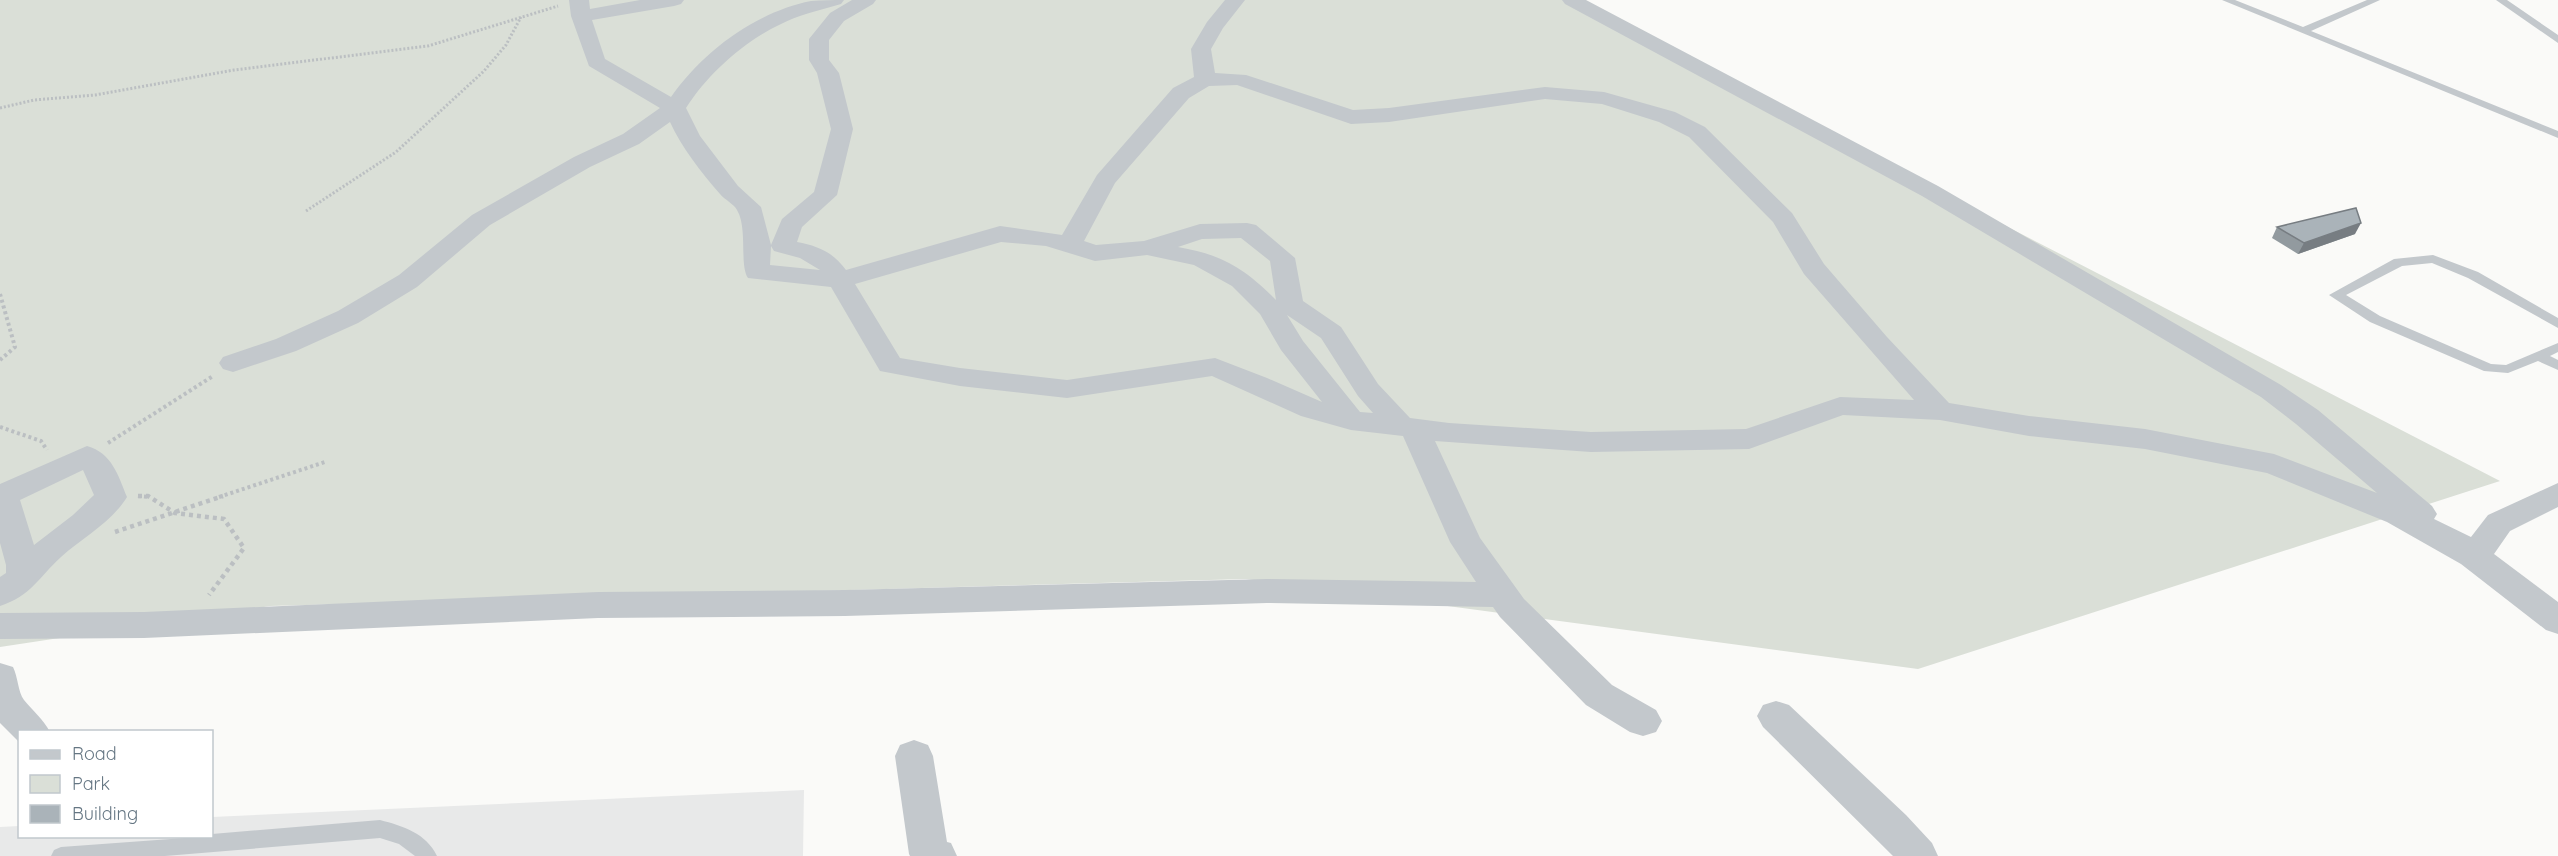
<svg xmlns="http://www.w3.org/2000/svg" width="2558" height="856" viewBox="0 0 2558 856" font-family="Quicksand,sans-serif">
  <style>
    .built { fill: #e8e9e9 }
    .green { fill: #dadfd7 }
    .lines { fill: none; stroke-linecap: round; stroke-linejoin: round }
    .path-far2 { stroke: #bbbfc2; stroke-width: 3; stroke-dasharray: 2 2; stroke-linecap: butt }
    .path-far1 { stroke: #bbbfc2; stroke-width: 4; stroke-dasharray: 3 3; stroke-linecap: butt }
    .path { stroke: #bbbfc2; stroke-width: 4.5; stroke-dasharray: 4 4; stroke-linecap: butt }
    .service { fill: #c3c8cc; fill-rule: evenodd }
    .minor { fill: #c3c8cc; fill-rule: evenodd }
    .wall { fill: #929a9f }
    .shaded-wall { fill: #777d82 }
    .building { fill: #aab3b9; stroke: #777d82; stroke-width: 1.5 }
  </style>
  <rect width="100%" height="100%" fill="#fafaf8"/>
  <!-- built -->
  <path class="built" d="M804 790 803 856H0V827L19 826 20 836H212V817Z"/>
  <!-- green -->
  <path class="green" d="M0 0H1568L2500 481 1918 669 1246 579 270 606 0 647Z"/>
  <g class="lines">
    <!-- path-far2 -->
    <path class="path-far2" d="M0 108 34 100 95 95 234 70 428 46 558 6
      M306 211 396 152 484 71 506 45 521 17"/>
    <!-- path-far1 -->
    <path class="path-far1" d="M0 294 15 347 0 360
      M0 427 41 441 47 450
      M108 443 213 376
      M138 496 150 497
      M219 497 325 462"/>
    <!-- path -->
    <path class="path" d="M138 496H148L175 513 224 519 244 548 209 595
      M115 532 223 496"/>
    <!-- service -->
    <path class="service" d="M2222 0H2235L2303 27 2367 0H2380L2311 31 2558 131V138Z
      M2496 0H2507L2558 35V43Z
      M2433 255 2478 272 2558 318V328L2468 278 2432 263 2402 266 2346 295 2380 316 2491 364 2506 365 2558 343V352L2550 356 2558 360V370L2538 361 2508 373 2484 371 2370 322 2329 295 2394 259Z
      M380 820C403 826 426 833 437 856H415L399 844 380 838 165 856H51L54 850 61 847 212 836V834Z"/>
    <!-- minor -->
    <path class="minor" d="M569 0H589L590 9 640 0H684L681 4 674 6 592 20 605 59 671 97C703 51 756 12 811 1 821 0 833 0 844 0L841 4C820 10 798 15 779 25 743 42 707 75 686 108L700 136 738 186 761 207 771 245 782 219 814 192 831 129 817 73 809 60V39L830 13 852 0H876L873 4 844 21 829 40V60L839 73 853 129 837 195 802 227 797 242C818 246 833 252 846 270L1000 226 1062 235 1097 175 1173 88 1194 77 1191 49 1207 22 1225 0H1245L1223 28 1211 49 1215 73 1246 75 1353 110 1389 108 1545 87 1604 92 1675 112 1705 127 1792 213 1824 264 1887 337 1949 403 2029 416 2145 429 2274 454 2377 493 2296 424 2261 397 1922 196 1565 4 1562 0H1586L1938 186 2281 385 2318 410 2432 506 2437 514 2434 519 2471 537 2488 515 2558 483V507L2510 531 2494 554 2558 602V634L2546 630 2461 564 2387 522 2267 473 2145 449 2029 436 1940 420 1843 415 1749 449 1591 452 1435 441 1480 538 1524 599 1612 685 1656 710 1662 721 1656 732 1643 736 1630 732 1586 705 1500 617 1493 607 1267 603 845 616 598 618 144 638 0 639V613L144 612 598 592 845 590 1267 579 1476 582 1450 542 1403 436 1351 430 1301 416 1212 376 1067 398 960 386 880 371 831 287 748 278C739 265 748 228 737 210 734 204 725 200 720 194 701 172 682 148 670 122L639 144 590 167 490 225 417 287 358 323 296 351 233 372 223 369 219 363 223 357 276 339 338 311 399 275 472 215 574 157 623 134 660 108 589 66 571 16ZM1237 85 1351 124 1389 122 1545 99 1602 104 1659 122 1689 137 1773 222 1804 274 1914 400 1840 397 1746 429 1591 432 1449 423 1410 418 1378 384 1341 327 1303 301 1295 258 1256 225 1247 223 1200 224 1144 241 1096 245 1084 241 1115 183 1189 98 1209 86ZM1241 238 1270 261 1276 300C1244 268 1223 255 1178 247L1202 239ZM1001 242 1046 246 1095 261 1147 255 1194 265 1232 286 1260 314 1281 350 1322 402 1267 378 1215 358 1067 380 960 368 900 358 855 284ZM771 246 774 251 800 258 820 270 770 265ZM1287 315 1321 338 1358 396 1373 413 1360 412 1303 341Z
      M87 446C112 453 118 475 127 497 111 523 83 537 61 557 39 577 31 596 0 606V577L6 573V565L0 543V484ZM83 470 94 495 73 515 34 545 20 500Z
      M0 663 13 667C18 677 18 692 24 700 33 711 43 719 50 732H20V743L0 723Z
      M1776 701 1789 705 1906 815 1932 843 1938 856H1893L1763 727 1757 716 1763 705Z
      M914 740 928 745 933 756 947 842 951 843 957 856H910L909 854 895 756 900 745Z"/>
  </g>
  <!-- wall -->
  <path class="wall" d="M2277 227 2355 234 2298 254 2272 238Z"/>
  <!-- shaded-wall -->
  <path class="shaded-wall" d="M2361 223 2355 234 2298 254 2304 243Z"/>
  <!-- building -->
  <path class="building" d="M2356 208 2361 223 2304 243 2277 227Z"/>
  <!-- legend -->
  <rect x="18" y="730" width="195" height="108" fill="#ffffff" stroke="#c1c8cd" stroke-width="1.5"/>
  <rect x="30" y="750" width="30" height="9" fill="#c3c8cc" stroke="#c1c8cd" stroke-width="1.5"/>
  <text x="72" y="760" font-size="18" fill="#657683">Road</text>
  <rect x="30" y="775" width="30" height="18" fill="#dadfd7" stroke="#c1c8cd" stroke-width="1.5"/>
  <text x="72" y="790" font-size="18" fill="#657683">Park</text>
  <rect x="30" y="805" width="30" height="18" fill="#aab3b9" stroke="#c1c8cd" stroke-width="1.5"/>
  <text x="72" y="820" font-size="18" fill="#657683">Building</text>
</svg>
